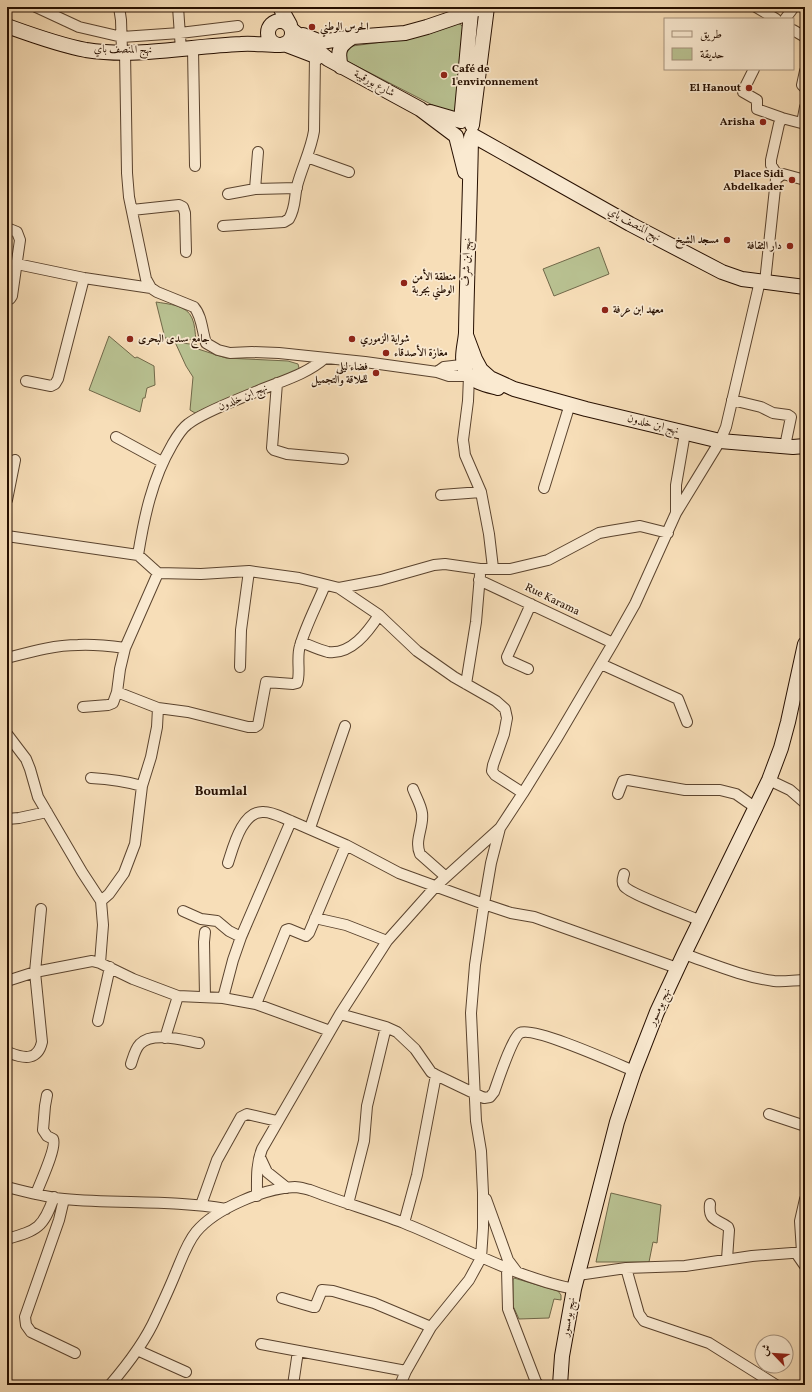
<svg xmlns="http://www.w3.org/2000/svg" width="812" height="1392" viewBox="0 0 812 1392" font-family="Vollkorn,Amiri,serif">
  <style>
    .green { fill: #b9c292; stroke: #706849 }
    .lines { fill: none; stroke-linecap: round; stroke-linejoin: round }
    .street-casing { stroke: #5a432e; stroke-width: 12 }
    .secondary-casing { stroke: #260f00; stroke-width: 16 }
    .street { stroke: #faead1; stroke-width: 10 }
    .secondary { stroke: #faead1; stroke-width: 14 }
    .poi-dot { fill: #8f2418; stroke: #faead1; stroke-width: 1.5 }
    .labels { text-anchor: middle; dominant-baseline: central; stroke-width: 3.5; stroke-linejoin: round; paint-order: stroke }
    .poi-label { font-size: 11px; font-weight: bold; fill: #260f00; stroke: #faead1; text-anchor: start }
    .street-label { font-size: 11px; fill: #260f00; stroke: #faead1 }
    .quarter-label { font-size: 13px; font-weight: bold; fill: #260f00; stroke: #faead1 }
  </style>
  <rect width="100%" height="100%" fill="#f7deb8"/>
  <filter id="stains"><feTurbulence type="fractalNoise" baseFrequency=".005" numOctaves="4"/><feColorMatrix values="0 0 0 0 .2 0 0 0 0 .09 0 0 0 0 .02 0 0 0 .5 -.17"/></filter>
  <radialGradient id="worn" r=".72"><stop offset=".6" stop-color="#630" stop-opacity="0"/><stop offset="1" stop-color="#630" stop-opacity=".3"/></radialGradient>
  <!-- green -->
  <path class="green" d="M458 23 464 27 457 111 450 114 343 59 345 47 405 39Z
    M599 247 609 274 554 296 543 269Z
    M156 302C168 304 187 305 192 318 195 324 195 333 196 340L165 338Z
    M109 336 135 358 137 357 154 366 155 385 147 388 145 398H143L140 412 89 390Z
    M175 342 197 345 198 349 226 358 288 361 298 364 299 368 297 370 195 413 190 410 193 377 186 366Z
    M611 1193 661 1205 657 1243 653 1242 649 1262H596Z
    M514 1278 558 1291 561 1295V1300L554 1299 549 1318 519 1319 513 1306V1280Z"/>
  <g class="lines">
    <!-- street casing -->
    <g class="street-casing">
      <path id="street" d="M36 7 79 27 122 37 180 33 238 26
        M119 7 121 20 122 52
        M178 7 181 50
        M756 7 776 19
        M785 19 794 7
        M793 30 805 37
        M193 49 195 166
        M125 52 127 173 129 197 146 279 151 288 157 292 194 307C202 316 202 331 206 343L218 350 230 353 252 352 279 353 365 362 437 372 449 376H469L473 375
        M754 69 743 91V92L757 100V109L782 118 805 124
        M805 71 802 85 805 88
        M802 123 805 107
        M307 157 349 172
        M778 176 771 165V160L779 124 782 118
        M255 189 258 152
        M228 194 255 189 297 188
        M132 210 179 205 183 207 185 213 186 252
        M223 226 284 222 289 219C296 207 294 198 297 186 302 167 311 150 314 131L315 56 317 52
        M7 228 17 232 20 240 12 296 10 299H7
        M17 264 84 278 151 288
        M765 282 776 179 783 174 805 180
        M437 372 444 367 470 364
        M469 376 468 401 463 440 464 447 465 455 481 492 489 534 493 568
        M26 381 51 386 55 384 58 379 84 278
        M277 383 272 448 274 450 287 454 343 459
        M732 400 761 407 773 413 788 415 791 417 785 446
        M116 437 162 462
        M544 488 570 404
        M441 495 481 492
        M7 500 15 460
        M676 513V485L685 433
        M7 536 138 555 158 573 201 574 249 571 299 578 339 588 381 580 434 565 445 564 480 569H510L548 560 599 533 610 531 640 526 668 533
        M138 555C144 518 152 479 172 445 176 438 181 429 188 424 205 411 240 399 260 390 282 381 307 374 325 358
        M479 580 613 643
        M339 588 379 615 417 651 454 677 496 701 505 709 507 718 504 734 493 765 492 771 495 775 523 793
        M301 642C309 645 319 650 328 652 351 655 368 632 379 615
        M7 658C30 652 54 645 78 645 94 644 110 646 125 648
        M601 664 678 699 687 722
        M240 667 241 630 249 571
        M528 669 508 660 507 657 531 604
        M466 684 476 622 480 575
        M83 707 108 705 113 703 117 692
        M158 708 188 712 248 727H255L258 725 266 682 293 684 297 683C301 675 296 657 300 646 306 625 317 605 325 585
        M7 734 26 759 30 769 38 797 82 872 101 901 103 925 100 963
        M91 778C109 779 125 781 142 786
        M769 780 790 790 805 803
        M413 789C416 797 421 805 422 813 424 827 414 840 420 854L446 877
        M618 794 623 781 628 780 685 790H720L736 794 756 808
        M7 819 19 818 47 812
        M310 828 345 726
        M228 863C233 848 242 810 264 812 273 812 283 818 291 821
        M624 874C623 878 621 882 624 886 629 894 688 915 701 921
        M101 901 109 894 124 873 135 844 142 786 151 757 157 727 158 708 117 692 120 669 125 648 158 573
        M183 911 201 919 217 921 229 931 241 937
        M315 918 346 925 387 941
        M684 954C713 964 743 977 774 981 784 982 795 980 805 980
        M7 981 35 972 92 961 100 963 133 979 178 996 223 998 256 1004 330 1031
        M205 997 204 942 205 932
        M223 998 233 960 241 937 291 821 346 845 399 873 484 904 511 913 534 917 677 968
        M256 1004 286 930 289 929 306 936 309 933 346 845
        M340 1014 386 1027 397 1032 415 1049 431 1072 436 1075 484 1098 490 1097 494 1092C498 1081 512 1038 520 1033 533 1026 617 1064 634 1071
        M98 1021 110 967
        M165 1038 178 996
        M10 1053C25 1059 38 1060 42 1042L35 972 41 909
        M131 1064C133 1058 135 1049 140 1044 152 1031 183 1040 199 1043
        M769 1114 805 1126
        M260 1157 267 1172 287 1188
        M7 1187C26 1192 45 1197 64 1199 118 1204 173 1200 226 1209
        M36 1194C40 1183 57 1147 53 1139L47 1136 43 1130 45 1106 47 1095
        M257 1196C257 1179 256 1164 262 1149L340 1014 387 941 436 886 500 828 523 793 557 738 613 643 635 604 676 513 720 441 726 427 760 281
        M64 1199 59 1220 25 1317 26 1325 31 1332 75 1353
        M486 1199 508 1260 517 1272
        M348 1204 364 1141 367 1106 386 1027
        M710 1204C708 1221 717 1219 728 1227L729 1230 727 1259
        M201 1205 217 1160 241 1117 247 1114 277 1121
        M404 1223 417 1175 436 1075
        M7 1239C38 1230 43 1228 54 1197
        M802 1252 800 1221 805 1199
        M796 1253 805 1266
        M626 1268 639 1314 644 1321 709 1343 776 1385
        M507 1269 508 1309 536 1382 539 1385
        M578 1275 626 1268 685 1266 752 1256 805 1252
        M282 1298 313 1307H315L322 1290 333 1291 374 1303 431 1327
        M261 1344 406 1371
        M137 1350 186 1372
        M110 1385C128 1364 145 1342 156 1317 163 1302 170 1287 176 1272 182 1258 187 1243 196 1232 216 1208 265 1188 295 1187 300 1187 305 1189 310 1190 341 1202 373 1211 404 1223 461 1246 514 1277 574 1289
        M293 1385 298 1351
        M400 1385 406 1371 431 1327 469 1280 481 1258 483 1228V1193L481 1151 476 1121 471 1013 475 965 484 904 491 863 500 828"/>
    </g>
    <!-- secondary casing -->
    <g class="secondary-casing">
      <path id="secondary" d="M280 7 290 25
        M268 33a12 12 0 1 1 24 0a12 12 0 1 1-24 0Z
        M7 26C32 35 59 45 86 50 137 58 190 46 241 44 253 43 265 45 278 45
        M292 30 328 59 420 109 456 136 465 172
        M303 35 321 42 353 37 405 33 427 27 471 12 481 7
        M284 44 318 57
        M341 67C337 51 339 45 353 37
        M430 112 461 121 471 12
        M472 125 487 7
        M472 135 630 224 722 272 742 279 805 287
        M471 137C470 203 467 268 466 333 465 346 460 358 466 372 472 382 487 385 498 388
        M466 335 475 359 481 370 490 378 514 389 586 409 720 441 793 447 805 446
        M560 1385 562 1356 574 1289 617 1122 634 1071 657 1012 684 954 769 780 781 748 788 722 805 644"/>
    </g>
    <!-- street -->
    <use href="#street" class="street"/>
    <!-- secondary -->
    <use href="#secondary" class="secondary"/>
  </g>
  <!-- markers -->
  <g class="poi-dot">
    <circle cx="312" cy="27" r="4"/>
    <circle cx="444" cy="75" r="4"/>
    <circle cx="749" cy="88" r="4"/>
    <circle cx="763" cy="122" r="4"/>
    <circle cx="792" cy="180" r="4"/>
    <circle cx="727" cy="240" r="4"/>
    <circle cx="790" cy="246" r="4"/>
    <circle cx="404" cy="283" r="4"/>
    <circle cx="605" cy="310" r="4"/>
    <circle cx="130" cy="339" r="4"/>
    <circle cx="352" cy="339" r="4"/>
    <circle cx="386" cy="353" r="4"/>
    <circle cx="376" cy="373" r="4"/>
  </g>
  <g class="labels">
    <!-- poi labels -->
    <g class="poi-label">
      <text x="320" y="27">الحرس الوطني</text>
      <text x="452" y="69">Café de<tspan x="452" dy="13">l'environnement</tspan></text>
      <text x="741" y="88" text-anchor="end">El Hanout</text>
      <text x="755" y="122" text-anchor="end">Arisha</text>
      <text x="784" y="174" text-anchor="end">Place Sidi<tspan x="784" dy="13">Abdelkader</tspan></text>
      <text x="719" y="240" text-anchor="end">مسجد الشيخ</text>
      <text x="782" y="246" text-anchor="end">دار الثقافة</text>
      <text x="412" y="277">منطقة الأمن<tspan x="412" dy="13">الوطني بجربة</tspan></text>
      <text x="613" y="310">معهد ابن عرفة</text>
      <text x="138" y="339">جامع سىدى البحرى</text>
      <text x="360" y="339">شواية الزموري</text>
      <text x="394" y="353">مغازة الأصدقاء</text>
      <text x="368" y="367" text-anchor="end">فضاء ليلى<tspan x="368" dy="13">للحلاقة والتجميل</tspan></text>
    </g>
    <!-- street labels -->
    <g class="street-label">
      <text transform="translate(123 50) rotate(1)">نهج المنصف باي</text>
      <text transform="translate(374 84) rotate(28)">شارع بورقيبة</text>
      <text transform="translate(634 225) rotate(29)">نهج المنصف باي</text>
      <text transform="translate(467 262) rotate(-88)">نهج ابن شرف</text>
      <text transform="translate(243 398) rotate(-23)">نهج ابن خلدون</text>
      <text transform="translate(653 425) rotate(14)">نهج ابن خلدون</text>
      <text transform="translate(552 600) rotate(26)">Rue Karama</text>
      <text transform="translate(660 1007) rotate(-66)">نهج بومسور</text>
      <text transform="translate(569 1317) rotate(-80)">نهج بومسور</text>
    </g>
    <!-- quarter labels -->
    <g class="quarter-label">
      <text x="221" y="792">Boumlal</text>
    </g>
  </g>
  <!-- margin -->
  <rect width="812" height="1392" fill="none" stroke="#f7deb8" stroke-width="24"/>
  <rect x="8" y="8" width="796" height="1376" fill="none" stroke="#260f00" stroke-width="2"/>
  <rect x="12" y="12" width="788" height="1368" fill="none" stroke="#260f00"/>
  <!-- legend -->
  <rect x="664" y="18" width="130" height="52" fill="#faead1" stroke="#a5927d"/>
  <rect x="672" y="31" width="20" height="6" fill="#faead1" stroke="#a5927d"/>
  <text x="700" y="38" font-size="12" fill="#260f00">طريق</text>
  <rect x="672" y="48" width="20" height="12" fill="#b9c292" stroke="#a5927d"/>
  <text x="700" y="58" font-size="12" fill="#260f00">حديقة</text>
  <!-- north arrow -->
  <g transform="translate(774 1354) rotate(295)"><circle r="19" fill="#faead1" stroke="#a5927d"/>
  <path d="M0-3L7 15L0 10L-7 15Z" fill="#8f2418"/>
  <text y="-6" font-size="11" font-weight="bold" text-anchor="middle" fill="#260f00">ش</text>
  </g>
  <rect width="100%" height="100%" filter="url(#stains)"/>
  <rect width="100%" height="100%" fill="url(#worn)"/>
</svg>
